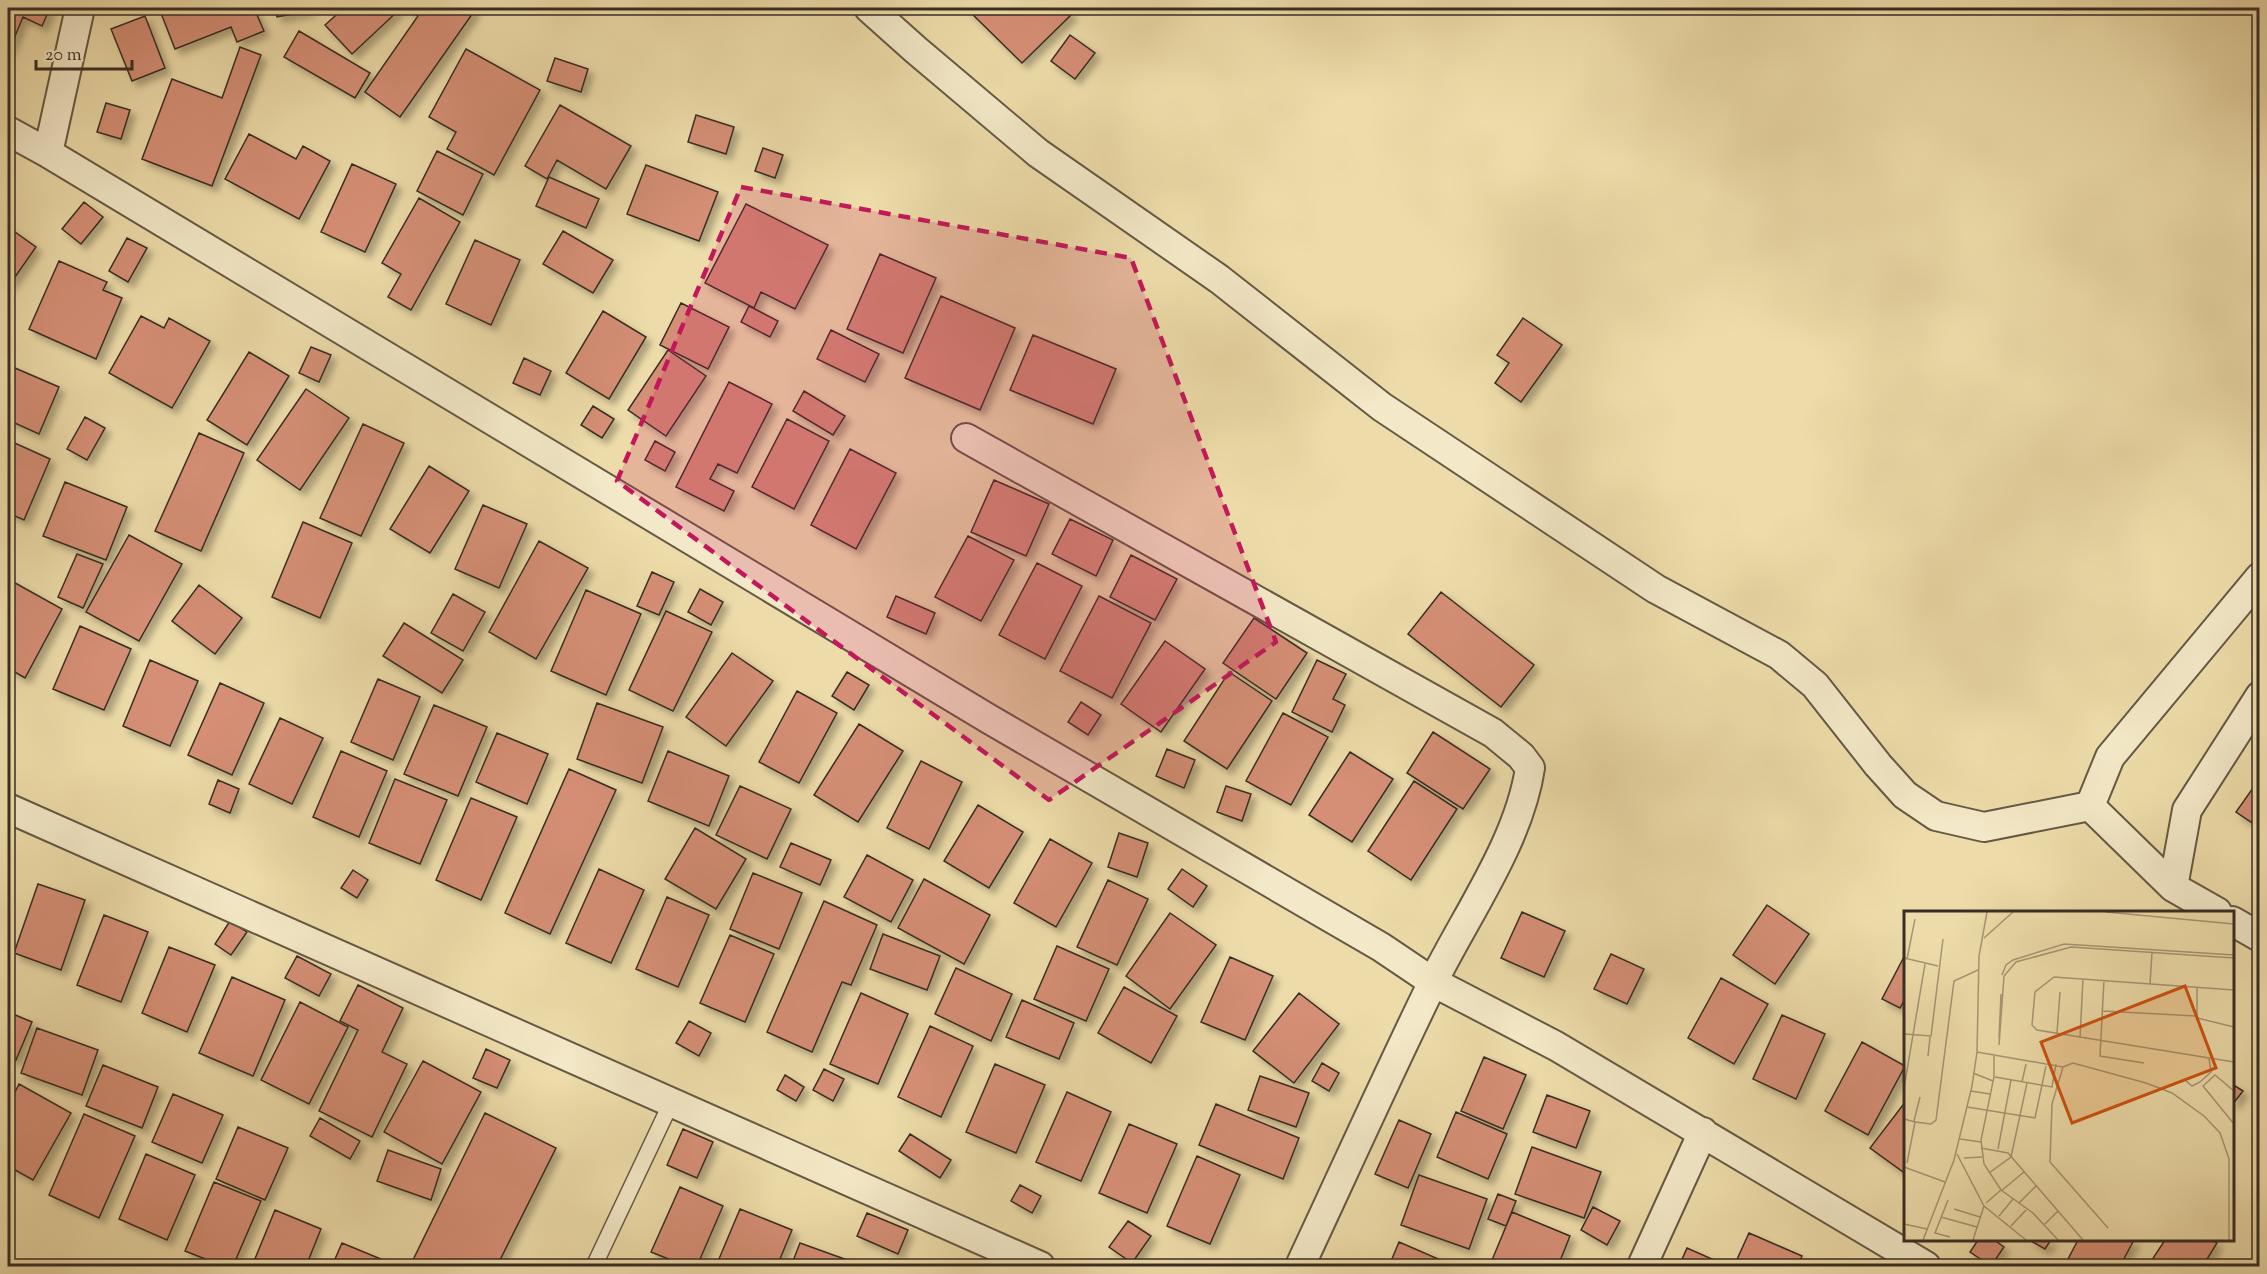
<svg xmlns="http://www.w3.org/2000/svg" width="2267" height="1274" viewBox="0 0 2267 1274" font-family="'Sorts Mill Goudy',serif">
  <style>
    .building { fill: #d58f76; stroke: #382d24; stroke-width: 1.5; filter: url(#shadow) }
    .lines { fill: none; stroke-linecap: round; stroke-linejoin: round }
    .service-casing { stroke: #655945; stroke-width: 18 }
    .minor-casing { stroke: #655945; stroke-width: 32 }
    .service { stroke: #f3e8c7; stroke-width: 15 }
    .minor { stroke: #f3e8c7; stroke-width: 28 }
    .marked { fill: #c2185b; fill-opacity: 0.2; stroke: #c2185b; stroke-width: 4.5; stroke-dasharray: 12 8; stroke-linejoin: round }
    .inset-road { fill: none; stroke: #a59674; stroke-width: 1.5 }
    .view { fill: #ce5210; fill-opacity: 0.15; stroke: #ce5210; stroke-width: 3 }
    .inset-edge { fill: none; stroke: #382d24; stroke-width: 3 }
  </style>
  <defs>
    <filter id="shadow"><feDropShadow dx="5.5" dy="5.5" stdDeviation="3" flood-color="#0004"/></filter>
  </defs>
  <rect width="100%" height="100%" fill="#eddca9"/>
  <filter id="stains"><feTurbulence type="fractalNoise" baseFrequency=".00333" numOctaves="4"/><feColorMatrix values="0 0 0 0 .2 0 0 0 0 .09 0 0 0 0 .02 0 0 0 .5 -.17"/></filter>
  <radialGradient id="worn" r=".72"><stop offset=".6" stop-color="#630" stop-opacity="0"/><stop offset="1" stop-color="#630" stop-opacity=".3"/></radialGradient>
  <!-- building -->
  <path class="building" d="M8 8H50L42 26 23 17 8 53Z
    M159 8H254L264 31 237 42 231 27 175 49Z
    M275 8H309L310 11 277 17Z
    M344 8H398L400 9 352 54 325 25Z
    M405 8H472L475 10 400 117 365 92 418 16Z
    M966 8H1065L1072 14 1022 63Z
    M145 16 165 68 132 81 111 29Z
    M299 31 370 73 355 98 284 57Z
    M1070 35 1095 53 1075 79 1051 61Z
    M240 47 261 55 212 186 142 159 172 79 222 98Z
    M466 49 540 90 494 175 447 149 456 132 429 117Z
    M555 58 588 69 581 92 547 81Z
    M106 103 130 110 121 139 97 132Z
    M560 105 631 146 606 189 557 160 547 179 525 166Z
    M696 115 734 127 726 154 688 142Z
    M249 134 296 159 303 146 330 161 299 219 225 179Z
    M763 148 783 155 775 178 755 171Z
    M437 151 483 174 463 215 417 191Z
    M352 164 396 184 365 252 321 232Z
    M646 165 718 192 699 241 627 214Z
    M549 177 599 199 586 228 536 206Z
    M419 198 460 222 411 310 388 297 401 274 382 263Z
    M84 202 103 217 81 244 62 229Z
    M746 204 828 245 795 309 761 292 754 308 705 283Z
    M8 227 36 247 8 287Z
    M563 231 613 260 593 293 543 264Z
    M127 238 147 248 128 282 109 271Z
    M475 240 520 260 491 325 446 304Z
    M880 254 936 278 903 353 847 329Z
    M59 261 107 282 103 290 122 298 96 359 29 329Z
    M941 296 1015 328 980 410 905 378Z
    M681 303 729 327 708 369 660 345Z
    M749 306 778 321 770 337 741 322Z
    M603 311 646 337 609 399 566 373Z
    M141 316 164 328 169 318 210 341 172 408 109 373Z
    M1523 318 1562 345 1521 402 1495 383 1509 363 1497 355Z
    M831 330 879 354 865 382 817 359Z
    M1033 335 1116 369 1093 424 1010 390Z
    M311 347 331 355 319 382 299 373Z
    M668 350 706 376 666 436 628 410Z
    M249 352 289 376 247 445 207 420Z
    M524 358 551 371 540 395 513 383Z
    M8 365 59 387 39 434 8 420Z
    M729 382 772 404 737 473 718 464 710 479 734 491 724 511 676 487Z
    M306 389 349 418 300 490 257 460Z
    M804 391 845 416 833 435 793 411Z
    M593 406 614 419 602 438 581 425Z
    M85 417 105 428 87 460 67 449Z
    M787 419 829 441 794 509 752 487Z
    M363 424 404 443 361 536 320 518Z
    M199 433 244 453 201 551 155 531Z
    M8 440 50 459 24 520 8 513Z
    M655 441 675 452 665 471 645 460Z
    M850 449 896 473 856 549 811 525Z
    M429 466 469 491 430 553 390 529Z
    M994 480 1049 504 1026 556 971 532Z
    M65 482 127 507 106 560 43 536Z
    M483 505 527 524 499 588 455 569Z
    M1070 519 1113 540 1096 576 1052 554Z
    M303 522 352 543 320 618 272 597Z
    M129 535 182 564 139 641 86 612Z
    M968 536 1014 560 981 621 935 597Z
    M539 541 588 568 536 659 489 632Z
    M77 554 103 564 83 608 58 597Z
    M1131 555 1177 579 1155 620 1110 597Z
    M1037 563 1082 586 1045 659 999 635Z
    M652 572 674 582 659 615 637 606Z
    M8 579 62 609 25 678 8 668Z
    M199 585 242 618 215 654 172 621Z
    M700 589 723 602 711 625 688 612Z
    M586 590 641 614 606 695 551 671Z
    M1441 592 1534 665 1501 707 1408 634Z
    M453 594 485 612 463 651 431 633Z
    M896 596 935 613 926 634 887 617Z
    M1099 596 1151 623 1112 698 1060 671Z
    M666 611 712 632 673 711 629 690Z
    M1254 618 1307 653 1276 699 1223 663Z
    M404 623 463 660 442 693 383 656Z
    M80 626 131 649 104 710 53 689Z
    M1165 641 1205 669 1161 732 1121 704Z
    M732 653 773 681 726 746 686 717Z
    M150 660 198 681 170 746 123 726Z
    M1317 660 1346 674 1333 699 1345 705 1332 732 1292 712Z
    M847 672 869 685 854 710 832 696Z
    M1229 672 1272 701 1227 769 1184 741Z
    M378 679 420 697 393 760 351 742Z
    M220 683 264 703 232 775 188 755Z
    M797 691 837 713 799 783 759 762Z
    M1081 702 1101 715 1088 735 1068 722Z
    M597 703 663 727 642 783 577 759Z
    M434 705 487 727 458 796 404 774Z
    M1283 713 1328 737 1291 805 1246 781Z
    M280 718 323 738 292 804 249 784Z
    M859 724 903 751 858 822 814 795Z
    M1433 732 1490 769 1463 809 1407 773Z
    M497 733 548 754 527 804 476 782Z
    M1167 749 1195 760 1184 788 1156 776Z
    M341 751 387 771 359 837 313 817Z
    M668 751 729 776 709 826 648 801Z
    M1350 752 1393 779 1352 842 1309 815Z
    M921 761 962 782 929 849 887 828Z
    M569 769 616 790 550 934 505 913Z
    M2260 778V828L2236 812Z
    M395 779 447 800 420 864 369 843Z
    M218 780 239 789 230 813 209 804Z
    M1414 781 1457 809 1411 880 1368 851Z
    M740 786 791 809 767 859 716 835Z
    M1226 786 1251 794 1242 821 1217 812Z
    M471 798 517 817 481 900 436 880Z
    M978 805 1023 832 989 888 944 861Z
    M695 828 746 859 716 909 665 879Z
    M1119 833 1148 843 1137 877 1108 867Z
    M1050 839 1092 863 1056 927 1014 903Z
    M791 843 831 860 820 885 780 867Z
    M867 855 913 880 891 922 844 897Z
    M599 869 644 890 611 963 566 943Z
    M1182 869 1207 886 1193 907 1168 889Z
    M353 870 368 880 357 898 341 888Z
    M753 873 802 893 779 949 730 929Z
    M924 879 990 915 964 964 898 928Z
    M1108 880 1148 899 1117 965 1077 947Z
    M38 884 85 900 61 970 14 953Z
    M667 897 709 915 678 987 636 969Z
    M824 901 877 925 851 985 842 982 812 1052 767 1032Z
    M1767 905 1809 934 1775 984 1733 955Z
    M1522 912 1565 931 1544 977 1501 958Z
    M1170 913 1216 945 1170 1009 1126 976Z
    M104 915 148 932 121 1002 77 985Z
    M230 921 247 932 231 955 215 944Z
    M883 934 940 956 927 990 870 969Z
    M730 935 774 954 745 1022 700 1003Z
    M1057 946 1109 969 1086 1021 1034 999Z
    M169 947 215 965 187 1032 142 1013Z
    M1906 953V997L1900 1008 1882 999Z
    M1611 954 1644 969 1627 1004 1594 989Z
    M297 956 331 974 319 996 285 978Z
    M1230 957 1273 976 1245 1040 1201 1022Z
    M956 968 1012 994 991 1041 935 1014Z
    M232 977 285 1000 253 1076 199 1053Z
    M1721 978 1768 1004 1734 1064 1688 1038Z
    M358 985 403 1008 382 1052 407 1064 372 1137 319 1111 358 1030 340 1021Z
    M1124 987 1177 1016 1151 1063 1098 1033Z
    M861 993 908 1014 878 1084 830 1064Z
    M1299 993 1339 1024 1294 1083 1253 1051Z
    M1022 1000 1074 1023 1059 1059 1006 1037Z
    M300 1002 348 1027 309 1104 261 1080Z
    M8 1012 32 1022 16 1060 8 1057Z
    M1782 1015 1825 1034 1796 1099 1753 1079Z
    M689 1021 711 1033 699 1056 676 1043Z
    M930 1026 973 1046 941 1117 898 1097Z
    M37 1028 98 1050 82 1095 21 1073Z
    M1862 1042 1905 1066 1868 1135 1825 1111Z
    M486 1049 510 1060 497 1088 473 1078Z
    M1484 1057 1526 1075 1503 1129 1461 1111Z
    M423 1061 481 1092 442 1164 384 1132Z
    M1322 1063 1339 1073 1329 1091 1312 1081Z
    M995 1064 1045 1085 1016 1153 966 1132Z
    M103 1065 158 1087 142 1128 86 1106Z
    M824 1069 844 1079 833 1101 813 1090Z
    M785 1075 804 1087 796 1101 777 1090Z
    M1260 1076 1309 1093 1296 1127 1248 1110Z
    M19 1084 71 1113 33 1180 8 1166V1106Z
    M2232 1084 2243 1091 2232 1105Z
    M1067 1092 1111 1112 1081 1181 1036 1162Z
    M173 1094 223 1115 202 1163 152 1142Z
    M1547 1095 1590 1111 1576 1148 1533 1132Z
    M1906 1101V1174L1870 1148Z
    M1216 1104 1299 1138 1283 1179 1199 1145Z
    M1456 1112 1507 1134 1488 1179 1437 1157Z
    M485 1113 556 1148 497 1266H410Z
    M84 1114 135 1136 99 1218 49 1195Z
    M320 1118 360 1141 350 1159 310 1136Z
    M1399 1120 1431 1134 1408 1188 1375 1174Z
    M1129 1124 1177 1144 1147 1213 1099 1193Z
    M238 1127 288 1148 265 1200 216 1179Z
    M683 1129 713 1142 697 1178 667 1165Z
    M910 1134 951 1160 940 1178 899 1151Z
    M1532 1147 1601 1172 1584 1218 1515 1194Z
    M388 1150 441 1169 431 1200 377 1181Z
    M146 1154 195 1175 167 1240 119 1219Z
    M1197 1156 1240 1175 1210 1244 1167 1226Z
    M1419 1175 1487 1199 1469 1249 1401 1225Z
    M214 1182 261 1201 233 1266H223L185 1251Z
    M1020 1185 1041 1196 1032 1213 1011 1201Z
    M680 1187 723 1206 697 1266H686L651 1252Z
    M1498 1194 1516 1201 1506 1226 1488 1219Z
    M1593 1207 1620 1221 1607 1245 1581 1230Z
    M740 1209 792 1230 777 1266H716Z
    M275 1210 321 1229 306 1266H252Z
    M1512 1212 1570 1236 1558 1266H1508L1492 1260Z
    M867 1213 908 1230 898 1254 857 1236Z
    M1128 1221 1151 1236 1132 1263 1109 1247Z
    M1749 1233 1802 1256 1798 1266H1734Z
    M1978 1240H1994L2004 1247 1991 1266 1970 1252Z
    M2029 1240H2051L2045 1249Z
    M2078 1240H2134L2120 1266H2073L2066 1263Z
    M2165 1240H2212L2217 1243 2204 1264 2208 1266H2148Z
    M1399 1242 1452 1265V1266H1389Z
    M342 1243 388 1262 387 1266H332Z
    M800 1243 850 1261 848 1266H791Z
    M1687 1248 1712 1259 1708 1266H1679Z"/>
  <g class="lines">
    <!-- service casing -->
    <g class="service-casing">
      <path id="service" d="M594 1266 671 1103"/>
    </g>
    <!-- minor casing -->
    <g class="minor-casing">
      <path id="minor" d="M869 8 916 50 1038 153 1219 279 1382 407 1656 589 1779 655 1815 685 1878 765 1905 795 1936 816 1984 827 2090 806
        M8 131 48 153 989 719 1381 947 1433 982 1556 1046 1926 1266
        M48 153 80 8
        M966 438 1493 733 1521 756 1530 768C1519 842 1466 915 1433 982 1387 1076 1344 1172 1300 1266
        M10 809 1040 1266
        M2173 887 2187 810 2260 696
        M2217 912 2173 887 2090 806 2110 757 2260 577
        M2232 921 2260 937
        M1642 1266 1703 1132"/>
    </g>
    <!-- service -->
    <use href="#service" class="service"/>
    <!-- minor -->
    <use href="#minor" class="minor"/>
  </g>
  <!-- marked area -->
  <path class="marked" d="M741 187 1131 258 1276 642 1049 800 617 481Z"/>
  <!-- overview -->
  <g transform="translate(1904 911)">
    <rect width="330" height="330" fill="#eddca9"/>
    <path class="inset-road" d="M202 1 330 13M80 27 109 1M0 47 34 55M3 48 11 8M98 64 102 54 109 49 160 33 330 44M200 69 196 145 240 152M246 73 248 42M293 77V107L330 116M330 79 150 66 131 81 128 114 133 119 330 151M199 100 292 105M153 122 156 81M0 123 27 125 39 28M176 126 179 68M95 127 97 83M95 134 100 65 112 51 167 36 330 47M73 141 159 156 148 193 146 251 204 317M24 145 26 126M90 145V166L77 229 80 253 97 279 129 302 154 329M159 156 169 152 242 172 268 182 300 205 316 222 325 248V329M69 162 89 170M91 166 148 176 152 153M281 169 288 175 296 171 307 161 305 148M118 171 122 153M0 177 21 53M67 180 86 183M330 180 311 164 299 175 330 213M63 196 131 207 142 155M0 208 11 211 3 252M10 210 16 186M11 211 27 213 32 209 50 70 74 59M56 228 77 231M77 237 104 242 179 329M94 238 107 169M53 243 80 295 122 329M60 247 78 246M0 256 41 271M85 262 107 246 123 172M97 280 120 261M44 289 31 322 46 326M82 292 97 279M115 292 132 275M50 298 76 306M95 305 109 288M37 306 73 316M0 313 23 318M141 313 154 300M107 315 122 299M19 329 50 249 68 175 73 141 75 45 83 1M69 329 80 295"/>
    <path class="view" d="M281 75 312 157 168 212 137 131Z"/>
    <rect width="330" height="330" class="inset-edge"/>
  </g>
  <!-- margin -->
  <rect width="2267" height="1274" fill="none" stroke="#eddca9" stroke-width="30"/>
  <rect x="9" y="9" width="2249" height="1256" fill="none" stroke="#382d24" stroke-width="3"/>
  <rect x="15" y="15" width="2237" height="1244" fill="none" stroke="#382d24" stroke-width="1.5"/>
  <!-- scale -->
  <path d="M36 60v9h96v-9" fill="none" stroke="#382d24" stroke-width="3"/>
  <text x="45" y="60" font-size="18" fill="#382d24" stroke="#f3e8c7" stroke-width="4.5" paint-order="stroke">20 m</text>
  <rect width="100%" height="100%" filter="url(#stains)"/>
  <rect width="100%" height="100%" fill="url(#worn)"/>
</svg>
